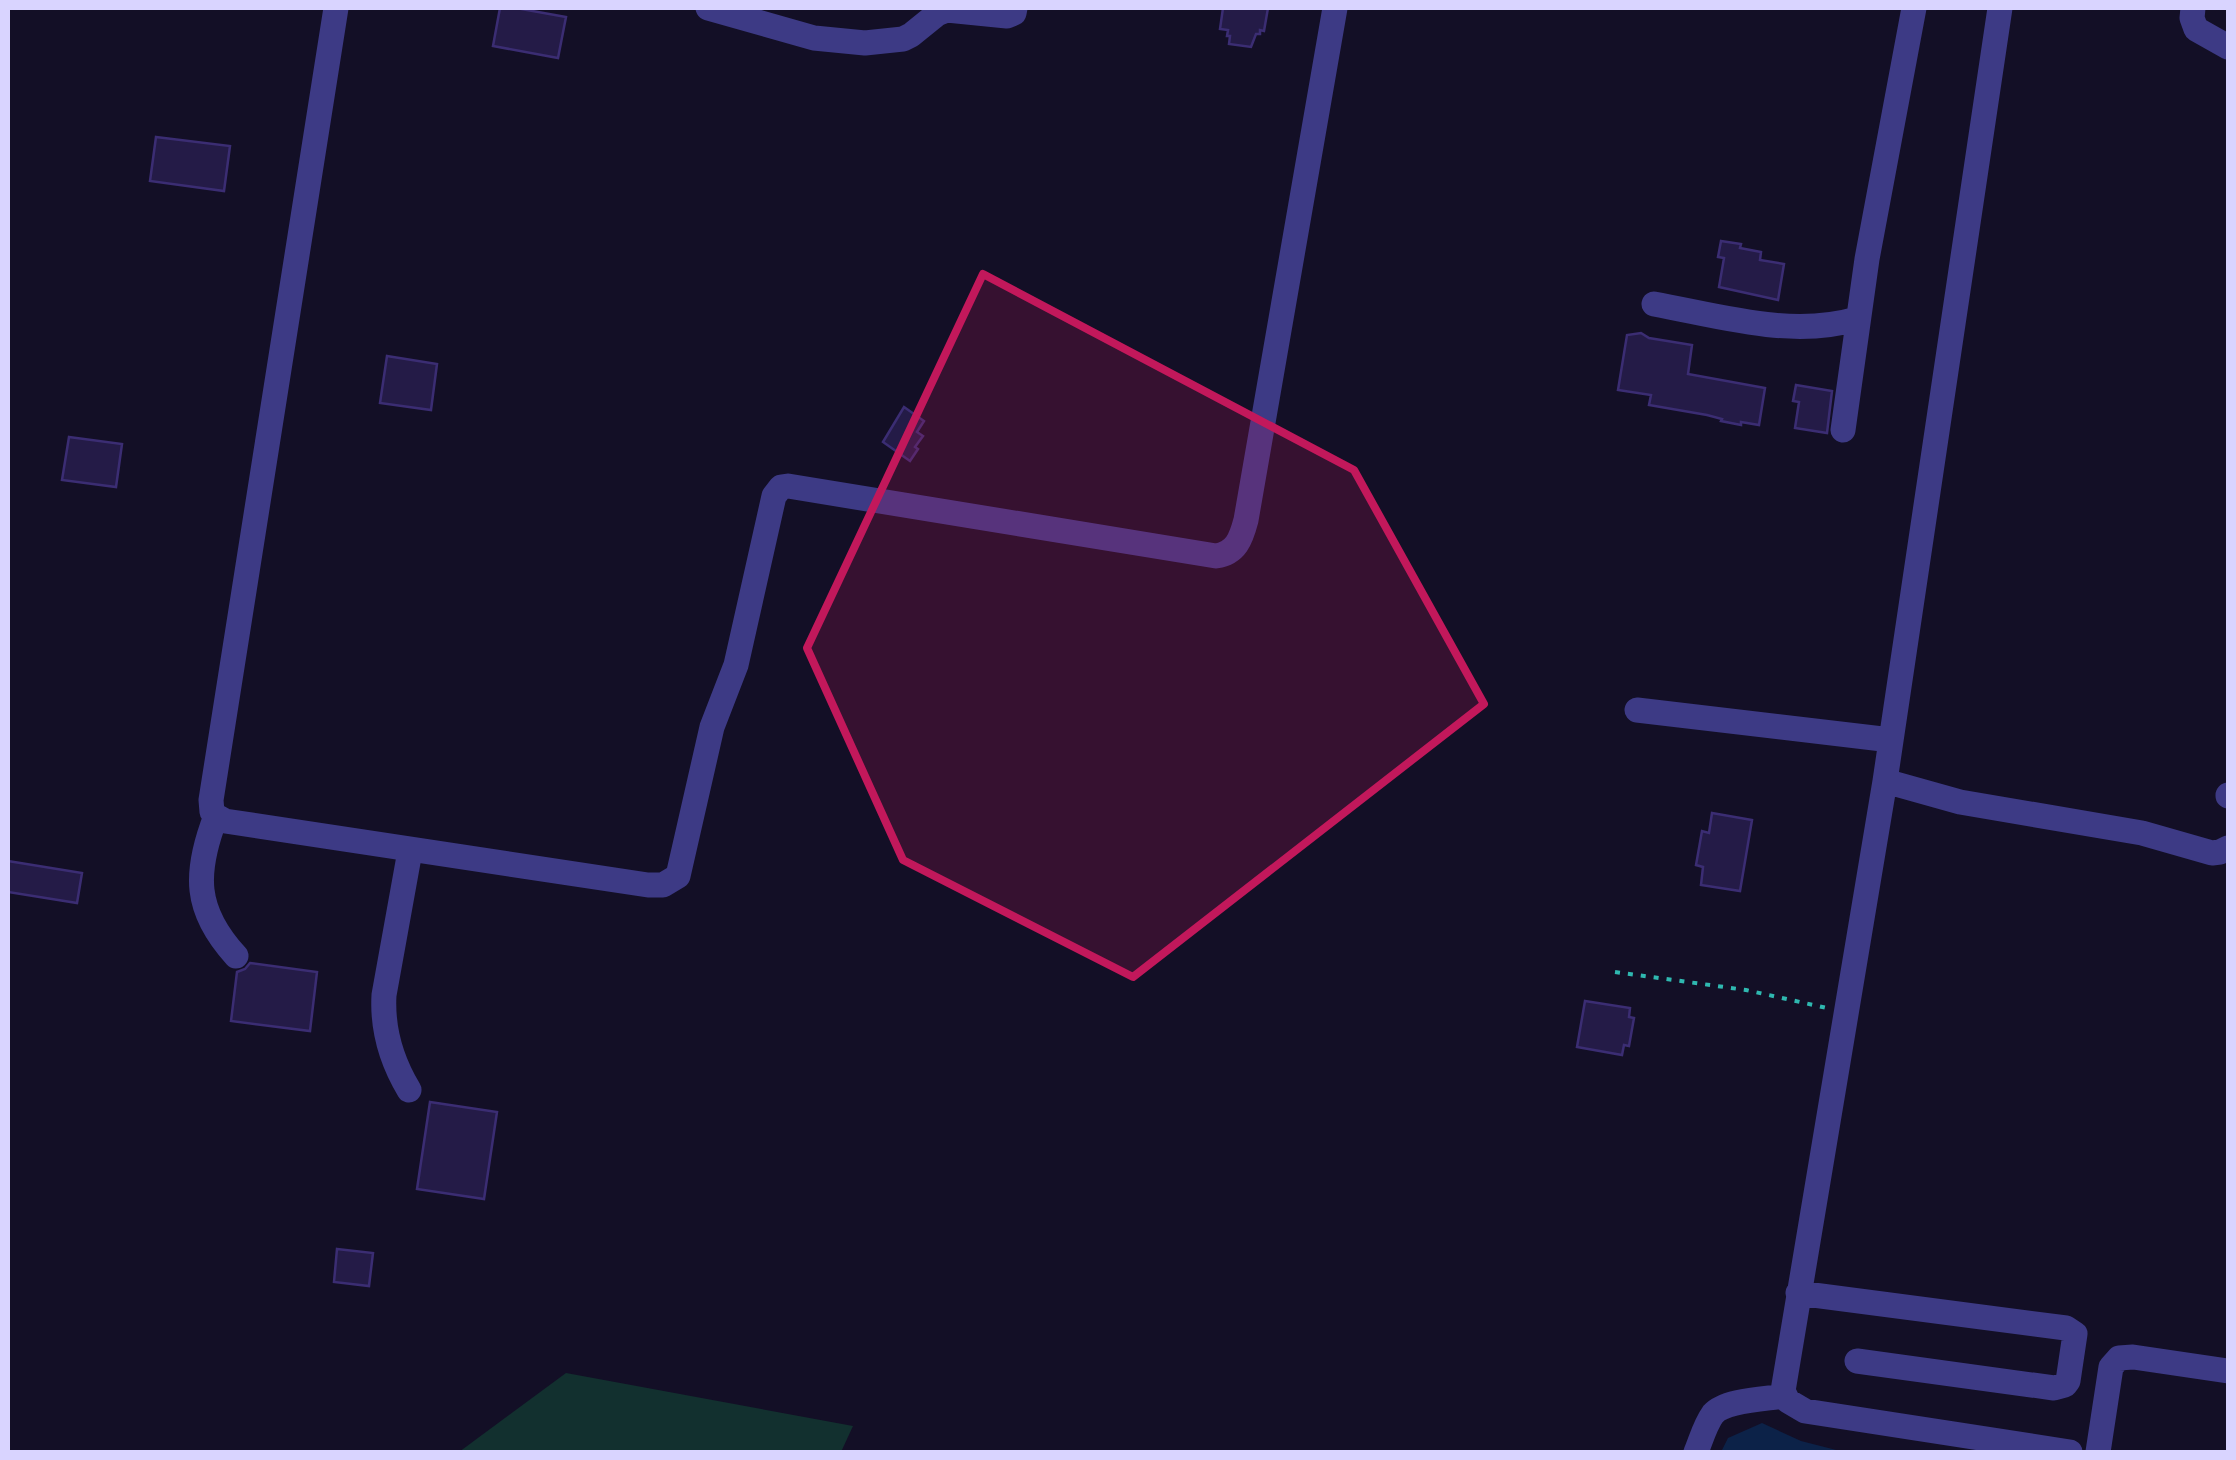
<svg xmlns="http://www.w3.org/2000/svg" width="2236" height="1460" viewBox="0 0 2236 1460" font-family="Barlow,sans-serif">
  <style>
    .green { fill: #12302f }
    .water { fill: #0c2248 }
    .building { fill: #241b47; stroke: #3b2d73; stroke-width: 2.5 }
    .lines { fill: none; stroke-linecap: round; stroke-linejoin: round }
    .path { stroke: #2fb8b0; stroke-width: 4; stroke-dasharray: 5 8; stroke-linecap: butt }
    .minor { stroke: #3d3a85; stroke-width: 25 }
    .marked { fill: #c2185b; fill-opacity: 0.2; stroke: #c2185b; stroke-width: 8; stroke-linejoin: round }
  </style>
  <rect width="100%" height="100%" fill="#130f26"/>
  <!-- green -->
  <path class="green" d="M566 1373 853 1426 841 1452H459Z"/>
  <!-- water -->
  <path class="water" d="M1762 1423 1801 1441 1844 1452H1721L1728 1438Z"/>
  <!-- building -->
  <path class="building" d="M500 8H516L566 17 558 58 493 46Z
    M1223 8H1268L1264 31 1260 30V34H1256L1251 47 1229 44 1230 36H1227L1228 30 1220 29Z
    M156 137 230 146 224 191 150 181Z
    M1721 241 1741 244 1740 248 1761 252 1760 260 1784 264 1778 300 1719 287 1724 258 1718 257Z
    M1641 333 1649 338 1692 345 1688 374 1765 388 1759 425 1741 422V425L1721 421 1722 419 1707 415 1649 405 1651 395 1618 390 1627 335Z
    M387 356 437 364 431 410 380 403Z
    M1796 385 1832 391 1827 433 1795 428 1799 402 1793 401Z
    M904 407 924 421 917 432 923 436 915 447 918 449 910 461 883 442Z
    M69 437 122 444 116 487 62 480Z
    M1712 813 1752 820 1740 891 1701 885 1703 867 1696 865 1702 831 1709 833Z
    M8 861 82 873 77 903 8 892Z
    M250 963 317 972 310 1031 231 1021 237 972 245 969Z
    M1585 1001 1630 1008 1629 1017 1634 1018 1629 1046 1624 1045 1622 1055 1577 1047Z
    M430 1102 497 1112 484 1199 417 1189Z
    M337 1249 373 1253 369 1286 334 1282Z"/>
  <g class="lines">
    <!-- path -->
    <path class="path" d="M1615 972 1746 990 1827 1008"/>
    <!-- minor -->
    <path class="minor" d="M708 8 814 38 865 43 903 39 911 35 937 14 947 10 1007 16 1014 13 1015 8
      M2000 8 1885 781 1783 1391 1788 1401 1805 1411 2070 1452
      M2193 8 2192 18 2196 29 2228 47
      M1654 304C1720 316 1791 338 1857 319
      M1843 430 1867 259 1914 8
      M1637 710 1891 740
      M1885 781 1960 802 2142 833 2212 853 2220 852 2228 848
      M2228 795V796
      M216 816 225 821 648 885H663L678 876 712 727 736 665 774 496 781 487 788 486 1216 556C1236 553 1241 539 1246 520L1335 8
      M236 956C194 910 194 873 216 816L212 812 211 800 336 8
      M409 1090C391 1060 382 1030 384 995L410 851
      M1798 1293 2066 1328 2075 1334 2068 1381 2065 1385 2054 1388 1857 1361
      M1696 1452C1701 1440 1705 1425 1713 1414 1725 1400 1766 1399 1784 1396
      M2098 1452 2111 1367 2119 1358 2133 1357 2228 1371"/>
  </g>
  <!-- marked area -->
  <path class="marked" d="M983 274 1354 470 1484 704 1133 977 903 860 807 648Z"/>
  <!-- border -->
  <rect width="2236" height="1460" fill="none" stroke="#d9d4ff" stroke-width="20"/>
</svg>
